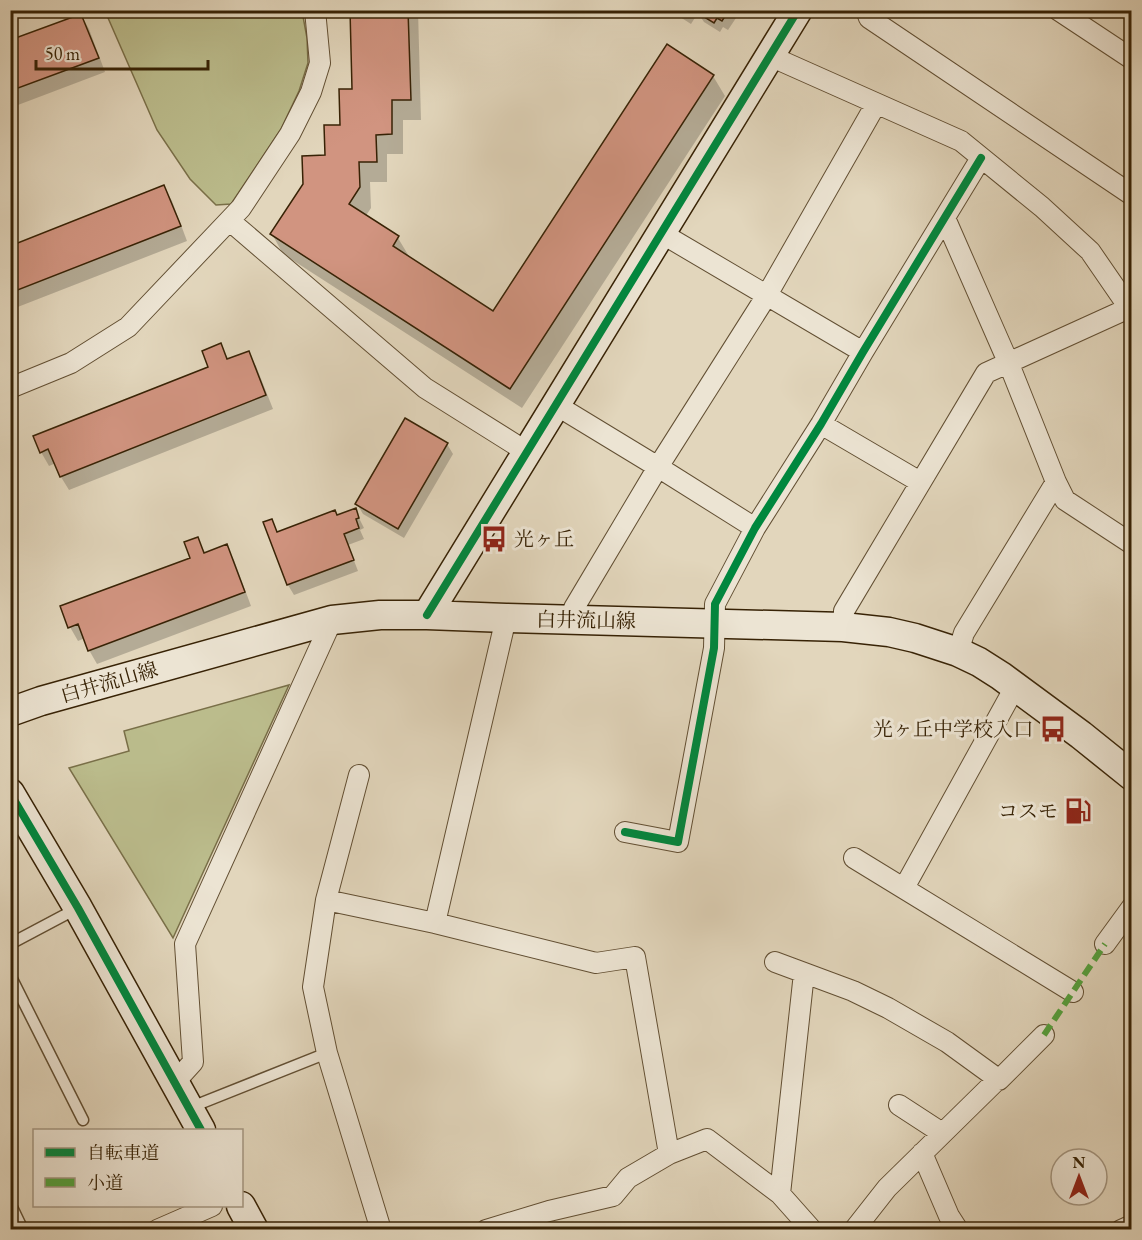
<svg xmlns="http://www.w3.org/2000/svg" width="1142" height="1240" viewBox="0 0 1142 1240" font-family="'EB Garamond','Noto Serif JP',serif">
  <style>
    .green { fill: #bbbc8c; stroke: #796f48; stroke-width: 1.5 }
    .shadow { fill: #0003 }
    .building { fill: #d19480; stroke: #372205; stroke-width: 1.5 }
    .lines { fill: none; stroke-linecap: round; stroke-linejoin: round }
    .lane-casing { stroke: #624f33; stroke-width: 13 }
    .street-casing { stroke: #624f33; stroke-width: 22 }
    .secondary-casing { stroke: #372205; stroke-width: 31 }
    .lane { stroke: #ece4d3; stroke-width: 10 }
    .street { stroke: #ece4d3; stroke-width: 20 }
    .secondary { stroke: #ece4d3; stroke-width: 28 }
    .quiet { stroke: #53a23d; stroke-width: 6; stroke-dasharray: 12 6; stroke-linecap: butt }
    .cycleway-casing { stroke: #ece4d3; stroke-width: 11 }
    .cycleway { stroke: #00873e; stroke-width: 8 }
    .labels { text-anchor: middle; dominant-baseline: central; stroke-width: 6; stroke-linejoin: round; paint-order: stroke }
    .poi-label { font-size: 20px; fill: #372205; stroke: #ece4d3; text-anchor: end }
    .street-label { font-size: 20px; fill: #372205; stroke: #ece4d3 }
  </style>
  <rect width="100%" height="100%" fill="#e2d6bc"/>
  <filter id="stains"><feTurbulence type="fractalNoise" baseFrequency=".00333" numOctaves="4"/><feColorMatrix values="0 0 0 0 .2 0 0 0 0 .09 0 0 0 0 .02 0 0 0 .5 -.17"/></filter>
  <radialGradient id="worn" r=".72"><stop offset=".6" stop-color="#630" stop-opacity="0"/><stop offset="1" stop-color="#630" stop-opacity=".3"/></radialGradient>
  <!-- green -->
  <path class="green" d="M105 11H302L307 38 308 63 299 91 281 129 231 204 216 205 190 179 157 130Z
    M289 685 173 938 69 768 129 751 124 731Z"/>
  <!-- shadow -->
  <path class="shadow" d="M351 10H418L421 120H403V154H387V182H370L371 208 365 217 398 238 410 258 493 313 713 76 725 96 522 408 283 254 272 234 326 157 342 126 353 90Z
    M669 10H745L741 17 738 15 728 30 723 27 720 32 704 22 698 13 691 24Z
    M81 15 89 29 105 72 10 108V42Z
    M164 187 172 201 187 241 10 310V247Z
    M220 345 229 360 248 352 256 366 273 409 69 490 61 477 56 463 49 466 41 452 210 368Z
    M447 444 453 454 404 538 363 514 357 504Z
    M355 510 364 528 360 530 364 539 348 545 358 571 294 595 288 585 265 523 271 521 278 533 337 517Z
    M197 539 206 554 226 546 234 560 251 606 97 664 89 650 85 638 78 641 70 627 192 559Z"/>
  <!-- building -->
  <path class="building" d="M350 10H408L411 100H392V134L376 135 377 162H359L360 187 349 204 399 236 393 246 493 311 667 44 714 75 510 389 270 234 303 184 302 156 325 155 324 125H340L339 89H352Z
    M697 10H729L722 21 717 18 714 23 696 12Z
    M81 14 99 58 10 91V40Z
    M164 185 181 226 10 293V246Z
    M221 343 227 359 249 351 266 395 60 477 48 449 40 453 33 436 208 367 202 351Z
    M405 418 448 443 398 529 355 504Z
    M356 508 359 518 356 519 359 528 344 534 354 560 287 585 263 522 272 519 277 532 335 510 337 515Z
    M198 537 204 553 227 544 245 592 88 651 78 624 68 628 60 606 190 558 184 542Z"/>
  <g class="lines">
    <!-- lane casing -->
    <g class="lane-casing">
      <path id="lane" d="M10 944 76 909
        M10 975 83 1120
        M189 1108 327 1053
        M10 1203 23 1230"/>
    </g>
    <!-- street casing -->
    <g class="street-casing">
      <path id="street" d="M866 10 869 18 1132 195
        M1058 10 1132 59
        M770 56 961 141 1042 207 1090 251 1132 312
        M945 218 1009 364 1056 482 1065 500 1132 544
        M230 221 425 388 527 452
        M661 233 863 352
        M10 388 71 363 128 327 241 208 290 134 311 92 320 63 315 10
        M556 405 658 467 755 528
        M821 424 920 482
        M574 620V608L658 467 767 295 876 104
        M843 627 844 611 986 373 1129 308 1132 300
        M958 652 964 633 1056 482
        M359 775 326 900 435 923 596 963 635 957 669 1154
        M625 832 678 842 714 648 715 604 755 528 821 424 863 352 981 158
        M854 858 1073 992
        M904 888 1015 687
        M326 900 313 987 327 1053 381 1230
        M435 923 506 618
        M1105 944 1132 907
        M775 962 853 991 888 1008 947 1042 998 1079
        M174 1083 193 1062 185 944 332 620
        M899 1105 942 1133
        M922 1153 949 1216 958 1230
        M780 1194 804 973
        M157 1230 212 1206
        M486 1230 549 1211 613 1196 628 1178 669 1154 707 1139 780 1194 812 1230
        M854 1230 887 1188 998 1079 999 1080 1044 1035
        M1121 1230 1132 1225"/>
    </g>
    <!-- secondary casing -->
    <g class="secondary-casing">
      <path id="secondary" d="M427 615 798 10
        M10 712 41 701 332 620 380 615H427L506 618 843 627 889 632 915 638 958 652 979 662 1001 676 1081 735 1132 776
        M10 793 78 908 201 1130
        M241 1206 254 1230"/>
    </g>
    <!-- lane -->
    <use href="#lane" class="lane"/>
    <!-- street -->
    <use href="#street" class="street"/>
    <!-- secondary -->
    <use href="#secondary" class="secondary"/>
    <!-- quiet -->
    <path class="quiet" d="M1044 1035 1105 944"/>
    <!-- cycleway casing -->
    <g class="cycleway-casing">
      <path id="cycleway" d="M427 615 798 10
        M10 793 78 908 201 1130
        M625 832 678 842 714 648 715 604 755 528 821 424 863 352 981 158"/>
    </g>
    <!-- cycleway -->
    <use href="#cycleway" class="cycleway"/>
  </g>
  <!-- icons -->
  <defs>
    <g id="bus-bare" transform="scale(2.07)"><path d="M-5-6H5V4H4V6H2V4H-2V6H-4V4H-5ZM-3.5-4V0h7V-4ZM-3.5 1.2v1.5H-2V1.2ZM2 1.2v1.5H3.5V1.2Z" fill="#8f2418" stroke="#ece4d3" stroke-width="2.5" paint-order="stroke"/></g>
    <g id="fuel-bare" transform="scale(2.07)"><path d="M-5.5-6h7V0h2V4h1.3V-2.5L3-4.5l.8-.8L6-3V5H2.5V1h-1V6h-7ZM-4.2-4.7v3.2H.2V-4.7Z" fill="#8f2418" stroke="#ece4d3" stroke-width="2.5" paint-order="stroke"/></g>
  </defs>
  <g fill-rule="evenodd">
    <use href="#bus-bare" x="494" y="539"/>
    <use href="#bus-bare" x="1053" y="729"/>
    <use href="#fuel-bare" x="1078" y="811"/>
  </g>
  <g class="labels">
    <!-- poi labels -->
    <g class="poi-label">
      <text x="514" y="539" text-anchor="start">光ヶ丘</text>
      <text x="1033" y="729">光ヶ丘中学校入口</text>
      <text x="1058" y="811">コスモ</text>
    </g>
    <!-- street labels -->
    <g class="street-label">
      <text transform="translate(586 620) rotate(1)">白井流山線</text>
      <text transform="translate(109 682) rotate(-16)">白井流山線</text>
    </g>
  </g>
  <!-- margin -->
  <rect width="1142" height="1240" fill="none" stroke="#e2d6bc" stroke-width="36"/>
  <rect x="12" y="12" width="1118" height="1216" fill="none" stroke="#372205" stroke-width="3"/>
  <rect x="18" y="18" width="1106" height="1204" fill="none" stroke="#372205" stroke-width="1.5"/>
  <!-- legend -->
  <rect x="33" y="1129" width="210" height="78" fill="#ece4d3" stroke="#a49681" stroke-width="1.5"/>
  <rect x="45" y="1148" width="30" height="9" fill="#00873e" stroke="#a49681" stroke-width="1.5"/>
  <text x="87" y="1159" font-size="18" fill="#372205">自転車道</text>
  <rect x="45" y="1178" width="30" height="9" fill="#53a23d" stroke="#a49681" stroke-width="1.5"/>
  <text x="87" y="1189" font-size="18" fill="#372205">小道</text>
  <!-- north arrow -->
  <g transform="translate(1079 1177)"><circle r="28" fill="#ece4d3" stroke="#a49681" stroke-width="1.5"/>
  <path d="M0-4.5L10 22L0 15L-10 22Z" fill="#8f2418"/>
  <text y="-9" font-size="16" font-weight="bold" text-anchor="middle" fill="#372205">N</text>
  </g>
  <!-- scale -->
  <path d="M36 60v9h172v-9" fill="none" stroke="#372205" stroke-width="3"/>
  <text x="45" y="60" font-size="18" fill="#372205" stroke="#ece4d3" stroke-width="4.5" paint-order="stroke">50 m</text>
  <rect width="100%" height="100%" filter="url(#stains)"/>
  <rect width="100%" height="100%" fill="url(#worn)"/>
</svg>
